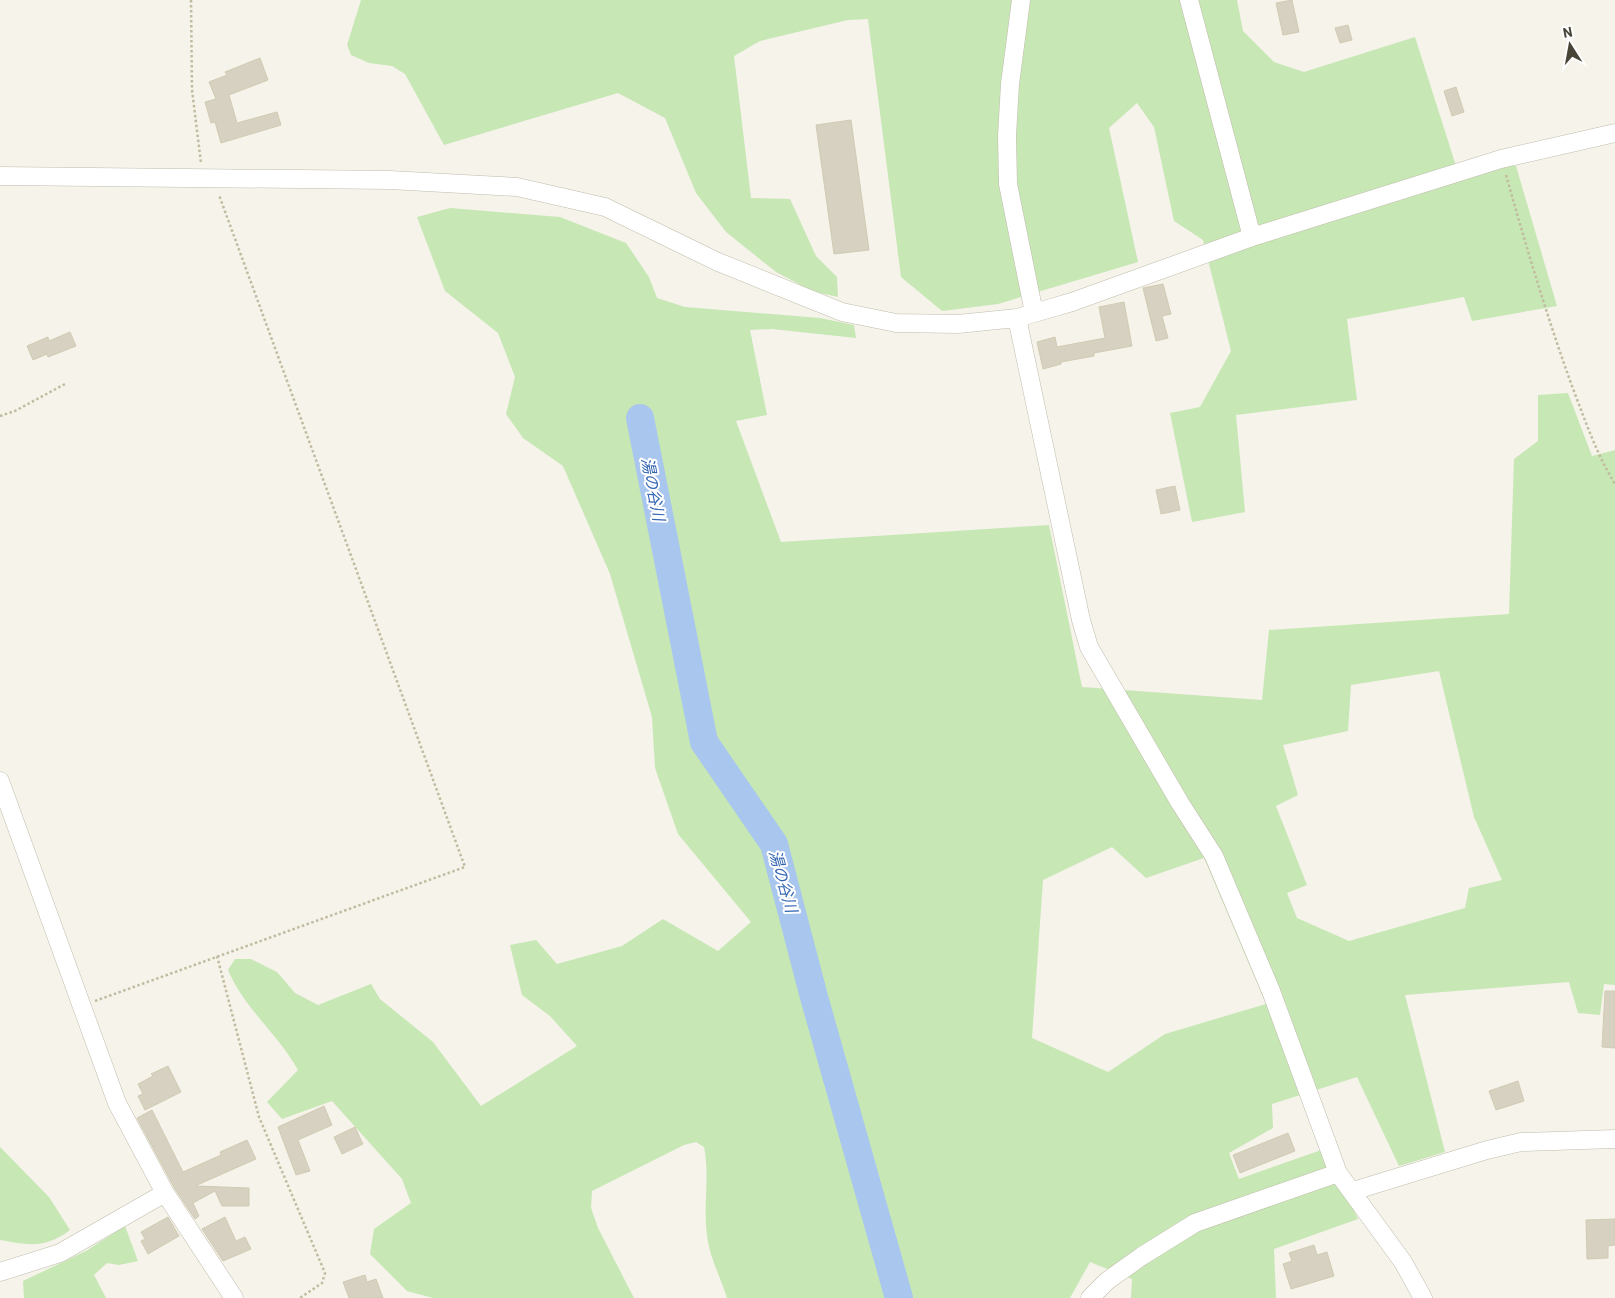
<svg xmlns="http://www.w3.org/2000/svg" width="1615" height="1298" viewBox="0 0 1615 1298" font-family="Barlow,'Noto Sans JP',sans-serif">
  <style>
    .green { fill: #c7e7b5; fill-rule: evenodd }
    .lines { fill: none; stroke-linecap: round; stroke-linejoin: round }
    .river { stroke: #a9c6ef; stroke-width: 28 }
    .building { fill: #d6d1c0; stroke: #d1cbb3 }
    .minor-casing { stroke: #c0bdad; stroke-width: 19 }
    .path { stroke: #c1bb9f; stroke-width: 2.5; stroke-dasharray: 2.5 2.5; stroke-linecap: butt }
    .minor { stroke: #fff; stroke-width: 18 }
    .labels { text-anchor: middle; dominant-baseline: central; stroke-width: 4; stroke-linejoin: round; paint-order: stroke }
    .water-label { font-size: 16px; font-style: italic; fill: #3466b2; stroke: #fff }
  </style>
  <rect width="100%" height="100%" fill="#f5f3ea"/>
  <!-- green -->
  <path class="green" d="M361 0H1237L1243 31 1274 62 1304 72 1415 37 1456 166H1516L1557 306 1472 321 1464 297 1347 319 1357 400 1236 415 1245 512 1192 522 1170 413 1200 407 1231 351 1203 240 1174 221 1154 127 1137 103 1109 128 1138 262 998 304 942 311 901 277 868 19 848 20 760 41 734 56 751 198 790 199 816 256 837 277 838 297 812 291 776 272 726 232 696 193 665 118 618 93 444 145 405 74 392 66 369 63 351 55 347 45Z
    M450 208 560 217 626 243 649 277 657 298 685 307 820 318 854 325 856 338 772 329 750 330 767 415 736 421 781 542 1049 525 1082 687 1262 700 1269 630 1509 614 1514 459 1538 441V395L1568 393 1592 456 1615 450V985L1604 984 1600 1015 1578 1013 1569 982 1405 995 1445 1152 1399 1166 1357 1077 1272 1104 1273 1128 1229 1153 1239 1179 1324 1149 1358 1219 1274 1249 1276 1298H1131L1132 1279 1090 1262 1070 1298H727C721 1278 709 1256 707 1235 703 1206 710 1176 704 1147L696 1142 684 1145 592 1191 591 1208 598 1228 634 1298H433L407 1291 370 1254 374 1229 411 1203 402 1179 332 1101 282 1119 267 1102 298 1070C278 1034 244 1008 228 970L235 959H251L277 972 295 993 318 1005 371 984 380 999 433 1042 481 1106 577 1046 550 1016 522 995 510 945 536 940 557 964 622 946 663 919 718 951 751 922 678 834 655 768 652 717 610 574 563 466 523 438 506 414 515 377 498 333 445 291 417 217ZM1439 671 1474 817 1502 880 1469 888 1465 908 1349 941 1297 918 1287 893 1307 885 1276 806 1298 795 1283 745 1348 731 1351 685ZM1112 847 1146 878 1204 858 1266 1004 1165 1034 1108 1072 1032 1038 1043 880Z
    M0 1147 49 1197 70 1230C45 1249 28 1245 0 1240Z
    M125 1226 138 1261 119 1265 107 1263 94 1275 106 1298H24L23 1281 86 1251Z"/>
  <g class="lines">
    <!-- river -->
    <path class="river" d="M640 418 704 742 774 844 814 997 899 1298"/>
  </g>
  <!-- building -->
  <path class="building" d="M1292 0 1299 32 1283 35 1276 3Z
    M1348 25 1352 40 1340 43 1335 28Z
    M260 58 268 80 229 95 237 123 277 112 281 125 221 143 215 122 211 123 205 102 216 99 209 82 227 75 225 72Z
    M1456 87 1464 112 1452 116 1444 91Z
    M851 120 869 250 834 254 816 125Z
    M1163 284 1171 314 1162 316 1168 338 1156 341 1143 288Z
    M1124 302 1132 346 1094 353V356L1061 362V364L1043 369 1037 342 1055 337 1057 347 1105 338 1099 307Z
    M70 332 76 346 48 357 47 354 33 360 27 346 48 337 49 341Z
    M1175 486 1180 510 1161 514 1156 490Z
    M1605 991H1615V1048L1602 1047Z
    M168 1066 181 1092 145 1110 138 1096 143 1094 138 1084 153 1076 151 1074Z
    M1518 1081 1524 1101 1496 1110 1489 1091Z
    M324 1106 332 1125 298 1140 310 1171 296 1175 278 1127Z
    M152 1110 183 1172 221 1155 220 1152 247 1140 256 1159 195 1186 249 1188V1206H222L215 1191 193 1203 199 1216 195 1219 175 1189 137 1118Z
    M355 1127 363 1144 342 1154 334 1137Z
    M1288 1133 1295 1151 1240 1173 1233 1155Z
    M168 1217 179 1236 148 1254 141 1241 145 1239 141 1232Z
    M225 1217 236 1241 245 1237 251 1249 223 1261 202 1229Z
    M1615 1219V1245L1608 1246V1258L1587 1259 1586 1220Z
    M1314 1245 1317 1255 1327 1252 1334 1276 1291 1289 1283 1264 1292 1261 1289 1253Z
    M365 1275 367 1282 376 1279 383 1298H349L343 1282Z"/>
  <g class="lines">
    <!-- minor casing -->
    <g class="minor-casing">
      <path id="minor" d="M1021 0 1010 84 1007 136 1008 184 1034 313
        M1189 0 1252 237
        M0 176 390 180 517 187 605 207 718 262 842 312 896 323 958 324 1017 318 1034 313 1072 302 1252 237 1501 159 1615 133
        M1017 318 1081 620 1089 647 1180 803 1214 856 1271 991 1338 1173 1403 1262 1423 1298
        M0 781 117 1103 165 1193 234 1298
        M1353 1191 1487 1150 1521 1142 1615 1139
        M0 1272 60 1253 165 1193
        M1090 1298 1107 1281 1142 1256 1195 1223 1338 1173"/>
    </g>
    <!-- path -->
    <path class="path" d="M191 0 192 90 201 163
      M1506 175C1526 246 1547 317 1572 386 1585 420 1596 453 1615 484
      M0 416 15 411 65 384
      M217 956 259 1117 325 1273 322 1283 300 1298
      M95 1001 465 867 219 195"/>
    <!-- minor -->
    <use href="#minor" class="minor"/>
  </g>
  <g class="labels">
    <!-- water labels -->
    <g class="water-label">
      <text transform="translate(654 489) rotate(79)">湯の谷川</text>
      <text transform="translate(784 881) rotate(74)">湯の谷川</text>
    </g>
  </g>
  <!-- north arrow -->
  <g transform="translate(1570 45) rotate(349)" stroke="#ffffff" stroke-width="4" paint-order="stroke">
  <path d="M0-4L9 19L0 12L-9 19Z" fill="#484538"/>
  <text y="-8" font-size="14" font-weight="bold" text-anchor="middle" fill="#484538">N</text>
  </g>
</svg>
